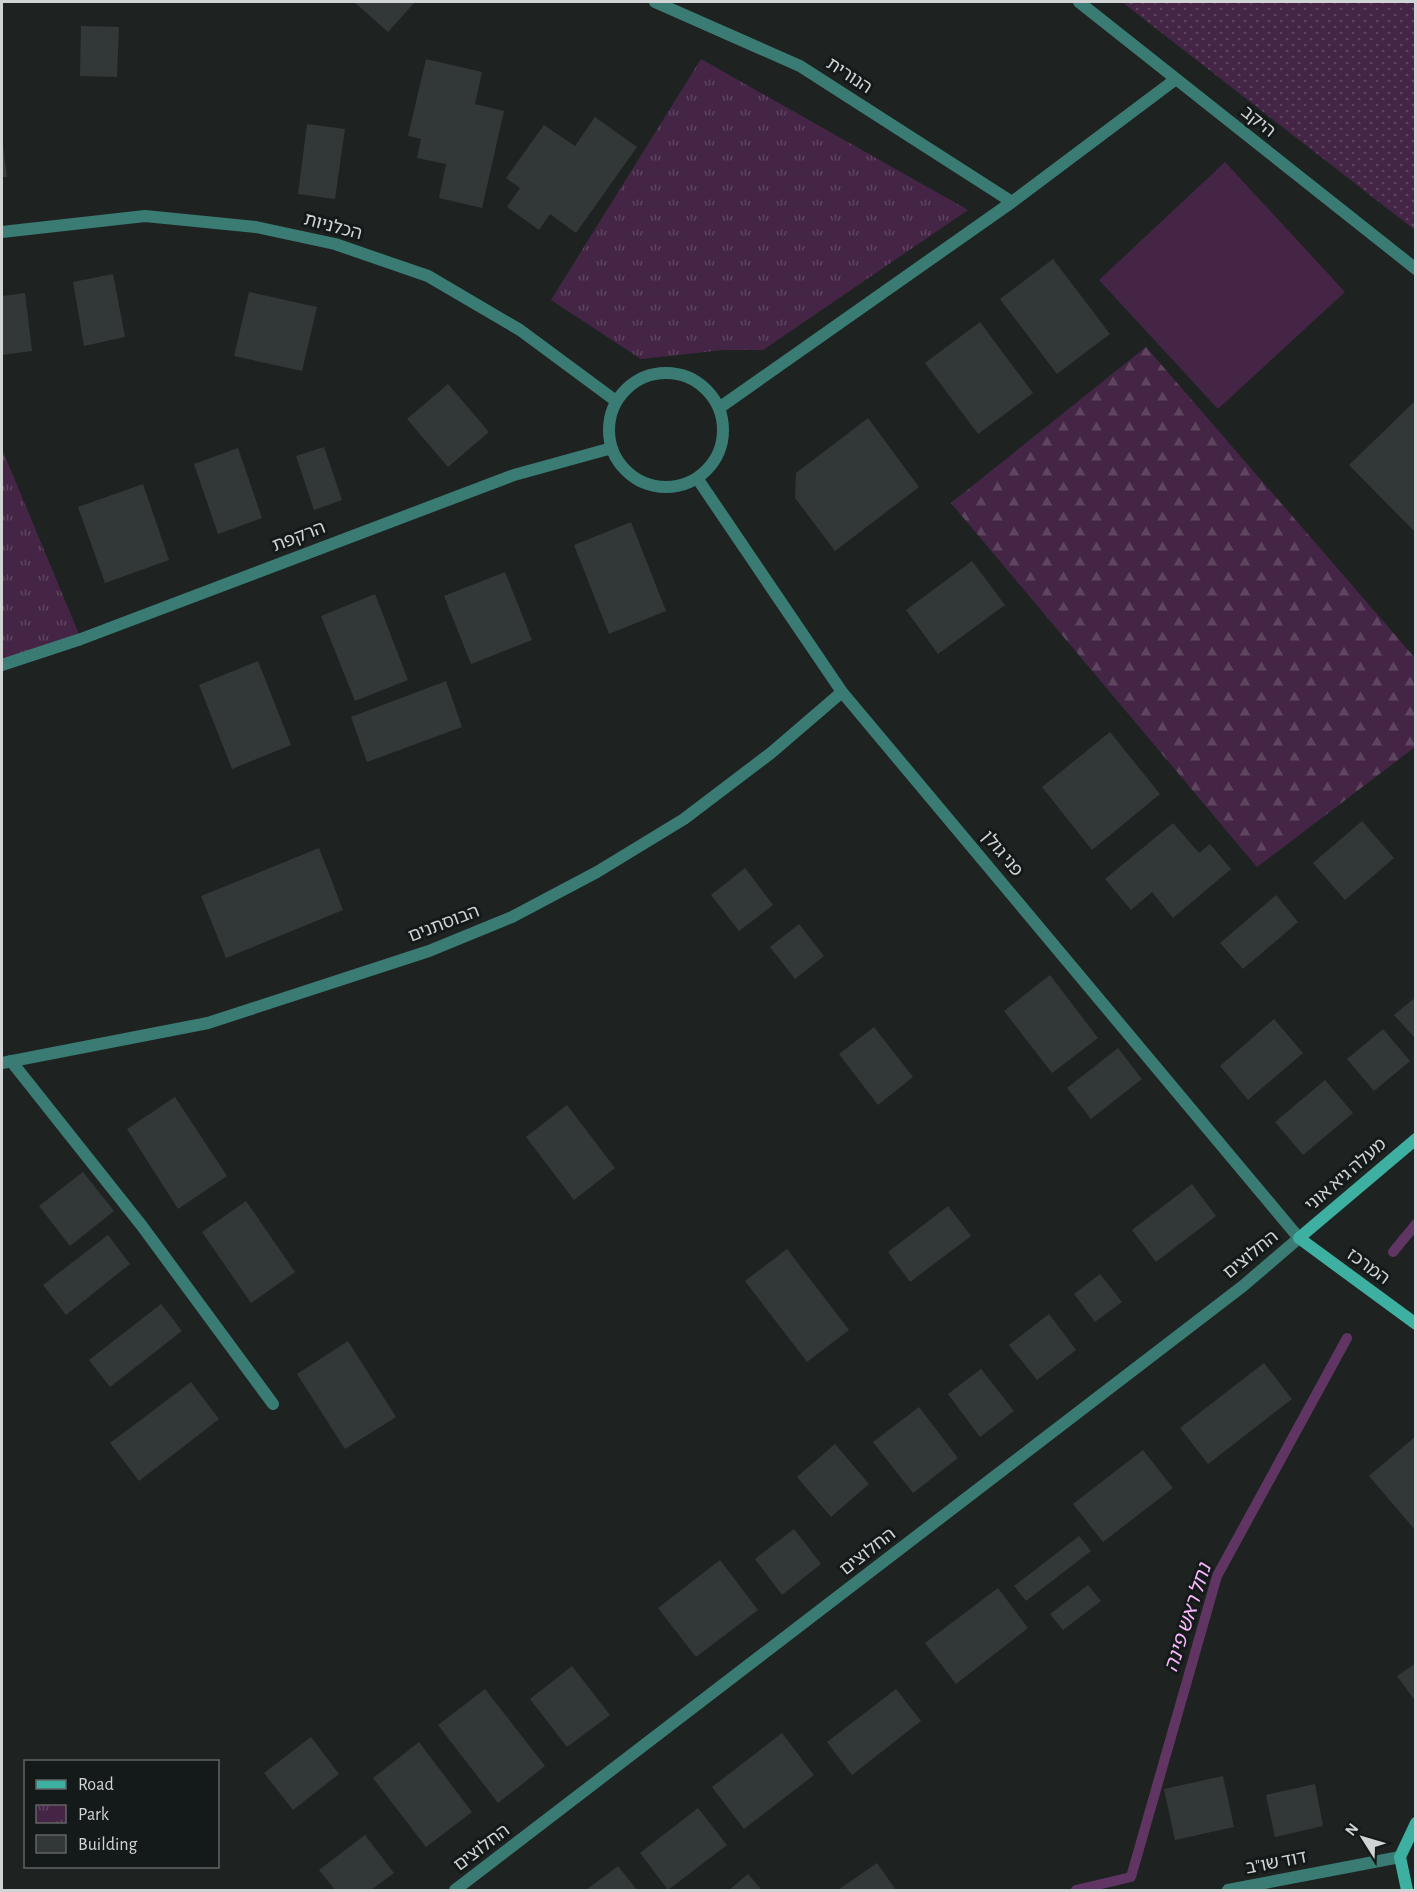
<svg xmlns="http://www.w3.org/2000/svg" width="1417" height="1892" viewBox="0 0 1417 1892" font-family="'Alegreya Sans','Noto Sans Hebrew',sans-serif">
  <style>
    .grass { fill: url(#grass-dots) }
    .forest { fill: url(#forest-firs) }
    .park { fill: url(#park-tufts) }
    .garden { fill: #452546 }
    .lines { fill: none; stroke-linecap: round; stroke-linejoin: round }
    .stream { stroke: #613563; stroke-width: 10 }
    .building { fill: #323837 }
    .lane { stroke: #3a7c73; stroke-width: 12 }
    .street { stroke: #3a7c73; stroke-width: 12 }
    .secondary { stroke: #3db0a2; stroke-width: 12 }
    .labels { text-anchor: middle; dominant-baseline: central; stroke-width: 6; stroke-linejoin: round; paint-order: stroke }
    .street-label { font-size: 18px; fill: #d1d4d4; stroke: #141a19 }
    .water-label { font-size: 20px; font-style: italic; fill: #fcb6fe; stroke: #141a19 }
  </style>
  <defs>
    <pattern id="grass-dots" width="8" height="8" patternUnits="userSpaceOnUse" patternTransform="scale(1.5)"><rect width="8" height="8" fill="#452546"/><path d="M2 2h.1M6 6h.1" fill="none" stroke="#5f4460" stroke-width="1.8" stroke-linecap="round"/></pattern>
    <pattern id="forest-firs" width="22" height="20" patternUnits="userSpaceOnUse" patternTransform="scale(1.5)"><rect width="22" height="20" fill="#452546"/><path d="M5 1l3.5 6h-7zM16 11l3.5 6h-7z" fill="#5f4460"/></pattern>
    <pattern id="park-tufts" width="24" height="20" patternUnits="userSpaceOnUse" patternTransform="scale(1.5)"><rect width="24" height="20" fill="#452546"/><path d="M3 7l-1-3M5 7V3M7 7l1-3M15 17l-1-3M17 17v-4M19 17l1-3" fill="none" stroke="#5f4460"/></pattern>
  </defs>
  <rect width="100%" height="100%" fill="#1e2322"/>
  <!-- grass -->
  <path class="grass" d="M1122 2H1415V230Z"/>
  <!-- forest -->
  <path class="forest" d="M1146 347 1415 658V747L1257 867 951 503Z"/>
  <!-- park -->
  <path class="park" d="M701 59 968 210 763 350H723L641 359 551 300Z
    M2 449 81 639 2 665Z"/>
  <!-- garden -->
  <path class="garden" d="M1225 162 1345 292 1218 409 1099 280Z"/>
  <g class="lines">
    <!-- stream -->
    <path class="stream" d="M1393 1252 1416 1224
      M1076 1890 1131 1877 1217 1576 1347 1338"/>
  </g>
  <!-- building -->
  <path class="building" d="M354 2H415L388 32Z
    M81 26 119 27 117 77 80 76Z
    M426 59 482 72 475 104 504 111 482 208 439 198 446 164 417 158 421 139 408 136Z
    M595 117 637 147 576 233 550 214 539 230 507 207 520 188 506 178 544 125 575 146Z
    M307 124 345 129 335 199 298 194Z
    M2 137 7 177H2Z
    M1053 259 1110 334 1057 374 1000 299Z
    M113 274 125 337 84 346 73 282Z
    M249 292 317 307 302 371 234 356Z
    M25 293 32 351 2 355V296Z
    M980 322 1033 393 978 434 925 363Z
    M448 384 489 432 448 467 407 419Z
    M1416 400V533L1349 465Z
    M868 418 919 487 835 551 795 498 796 473Z
    M324 447 342 500 314 510 296 456Z
    M238 448 262 518 218 534 194 464Z
    M143 484 169 560 105 583 78 507Z
    M631 522 666 611 609 634 574 545Z
    M972 561 1005 605 938 654 906 610Z
    M505 572 532 640 471 664 444 596Z
    M375 594 408 680 355 701 321 616Z
    M258 661 291 745 232 769 199 685Z
    M446 681 462 727 367 762 351 717Z
    M1110 732 1160 794 1092 850 1042 787Z
    M1362 821 1394 858 1345 900 1313 863Z
    M1173 823 1199 853 1210 844 1231 869 1173 918 1152 892 1131 910 1105 879Z
    M319 848 343 910 226 958 201 896Z
    M745 868 773 905 739 931 711 895Z
    M1276 895 1298 922 1243 969 1220 943Z
    M799 924 824 956 795 979 770 947Z
    M1050 975 1098 1038 1052 1073 1004 1011Z
    M1416 997V1039L1394 1015Z
    M1274 1019 1303 1053 1248 1100 1220 1066Z
    M874 1027 913 1077 878 1105 839 1054Z
    M1383 1029 1410 1061 1374 1091 1347 1059Z
    M1118 1048 1142 1079 1091 1119 1067 1088Z
    M1325 1080 1353 1113 1303 1155 1275 1122Z
    M175 1097 227 1176 178 1209 127 1129Z
    M567 1105 615 1168 574 1200 526 1137Z
    M83 1172 114 1211 70 1246 39 1206Z
    M1192 1184 1216 1216 1156 1262 1132 1230Z
    M246 1201 295 1272 251 1303 202 1232Z
    M948 1206 971 1236 910 1282 888 1252Z
    M108 1235 130 1264 66 1315 43 1285Z
    M787 1249 849 1330 807 1362 745 1281Z
    M1100 1274 1122 1302 1095 1322 1074 1294Z
    M161 1304 182 1331 110 1387 89 1360Z
    M1049 1314 1076 1350 1037 1380 1009 1345Z
    M348 1341 396 1417 345 1449 297 1374Z
    M1264 1363 1292 1399 1208 1464 1180 1428Z
    M981 1369 1014 1411 980 1437 948 1394Z
    M191 1382 219 1419 139 1481 110 1443Z
    M919 1407 958 1458 913 1493 873 1442Z
    M1416 1436V1531L1369 1476Z
    M835 1444 869 1484 831 1517 797 1477Z
    M1143 1450 1173 1488 1103 1542 1073 1504Z
    M794 1529 821 1564 782 1595 755 1559Z
    M1079 1536 1091 1551 1026 1601 1014 1586Z
    M720 1560 758 1610 696 1657 658 1608Z
    M1088 1585 1101 1601 1063 1630 1050 1614Z
    M998 1588 1028 1628 956 1684 925 1643Z
    M1416 1663V1702L1397 1676Z
    M572 1666 610 1715 567 1747 530 1699Z
    M485 1689 545 1766 498 1803 438 1725Z
    M896 1689 921 1721 852 1775 827 1742Z
    M782 1733 814 1775 744 1829 712 1787Z
    M311 1737 339 1774 293 1810 264 1773Z
    M419 1742 472 1812 426 1847 373 1778Z
    M1223 1776 1234 1827 1175 1840 1164 1789Z
    M1315 1784 1323 1826 1275 1837 1266 1795Z
    M698 1808 727 1845 668 1890 640 1853Z
    M365 1835 394 1873 371 1890H335L319 1870Z
    M877 1863 896 1890H838Z
    M618 1866 637 1890H586Z
    M748 1874 761 1889 729 1890Z"/>
  <g class="lines">
    <!-- lane -->
    <path class="lane" d="M11 1061 142 1226 273 1404"/>
    <!-- street -->
    <path class="street" d="M655 2 800 66 1012 202
      M1079 2 1416 269
      M2 232 145 216 256 227 335 244 428 276 520 330 616 401
      M609 430a57 57 0 1 1 114 0a57 57 0 1 1-114 0Z
      M719 408 1012 202 1176 79
      M2 665 81 639 514 475 612 448
      M2 1063 208 1023 429 951 512 917 597 872 684 819 771 753 842 692
      M455 1890 1243 1286 1299 1238 842 692 697 478
      M1228 1890 1400 1857"/>
    <!-- secondary -->
    <path class="secondary" d="M1416 1139 1299 1238 1416 1324
      M1407 1890 1400 1857 1416 1823"/>
  </g>
  <g class="labels">
    <!-- street labels -->
    <g class="street-label">
      <text transform="translate(849 76) rotate(33)">הנורית</text>
      <text transform="translate(1258 122) rotate(39)">היקב</text>
      <text transform="translate(333 227) rotate(15)">הכלניות</text>
      <text transform="translate(299 537) rotate(-21)">הרקפת</text>
      <text transform="translate(1002 854) rotate(50)">פני גולן</text>
      <text transform="translate(444 924) rotate(-21)">הבוסתנים</text>
      <text transform="translate(1346 1175) rotate(-41)">מעלה גיא אוני</text>
      <text transform="translate(1251 1255) rotate(-39)">החלוצים</text>
      <text transform="translate(1368 1267) rotate(36)">המרכז</text>
      <text transform="translate(868 1552) rotate(-38)">החלוצים</text>
      <text transform="translate(482 1848) rotate(-37)">החלוצים</text>
      <text transform="translate(1276 1863) rotate(-11)">דוד שו"ב</text>
    </g>
    <!-- water labels -->
    <g class="water-label">
      <text transform="translate(1188 1618) rotate(-72)">נחל ראש פינה</text>
    </g>
  </g>
  <!-- border -->
  <rect width="1417" height="1892" fill="none" stroke="#d1d4d4" stroke-width="6"/>
  <!-- legend -->
  <rect x="24" y="1760" width="195" height="108" fill="#141a19" stroke="#606464" stroke-width="1.5"/>
  <rect x="36" y="1780" width="30" height="9" fill="#3db0a2" stroke="#606464" stroke-width="1.5"/>
  <text x="78" y="1790" font-size="18" fill="#d1d4d4">Road</text>
  <rect x="36" y="1805" width="30" height="18" fill="url(#park-tufts)" stroke="#606464" stroke-width="1.5"/>
  <text x="78" y="1820" font-size="18" fill="#d1d4d4">Park</text>
  <rect x="36" y="1835" width="30" height="18" fill="#323837" stroke="#606464" stroke-width="1.5"/>
  <text x="78" y="1850" font-size="18" fill="#d1d4d4">Building</text>
  <!-- north arrow -->
  <g transform="translate(1363 1838) rotate(307)" stroke="#141a19" stroke-width="4.5" paint-order="stroke">
  <path d="M0-4.5L10 22L0 15L-10 22Z" fill="#d1d4d4"/>
  <text y="-9" font-size="16" font-weight="bold" text-anchor="middle" fill="#d1d4d4">N</text>
  </g>
</svg>
